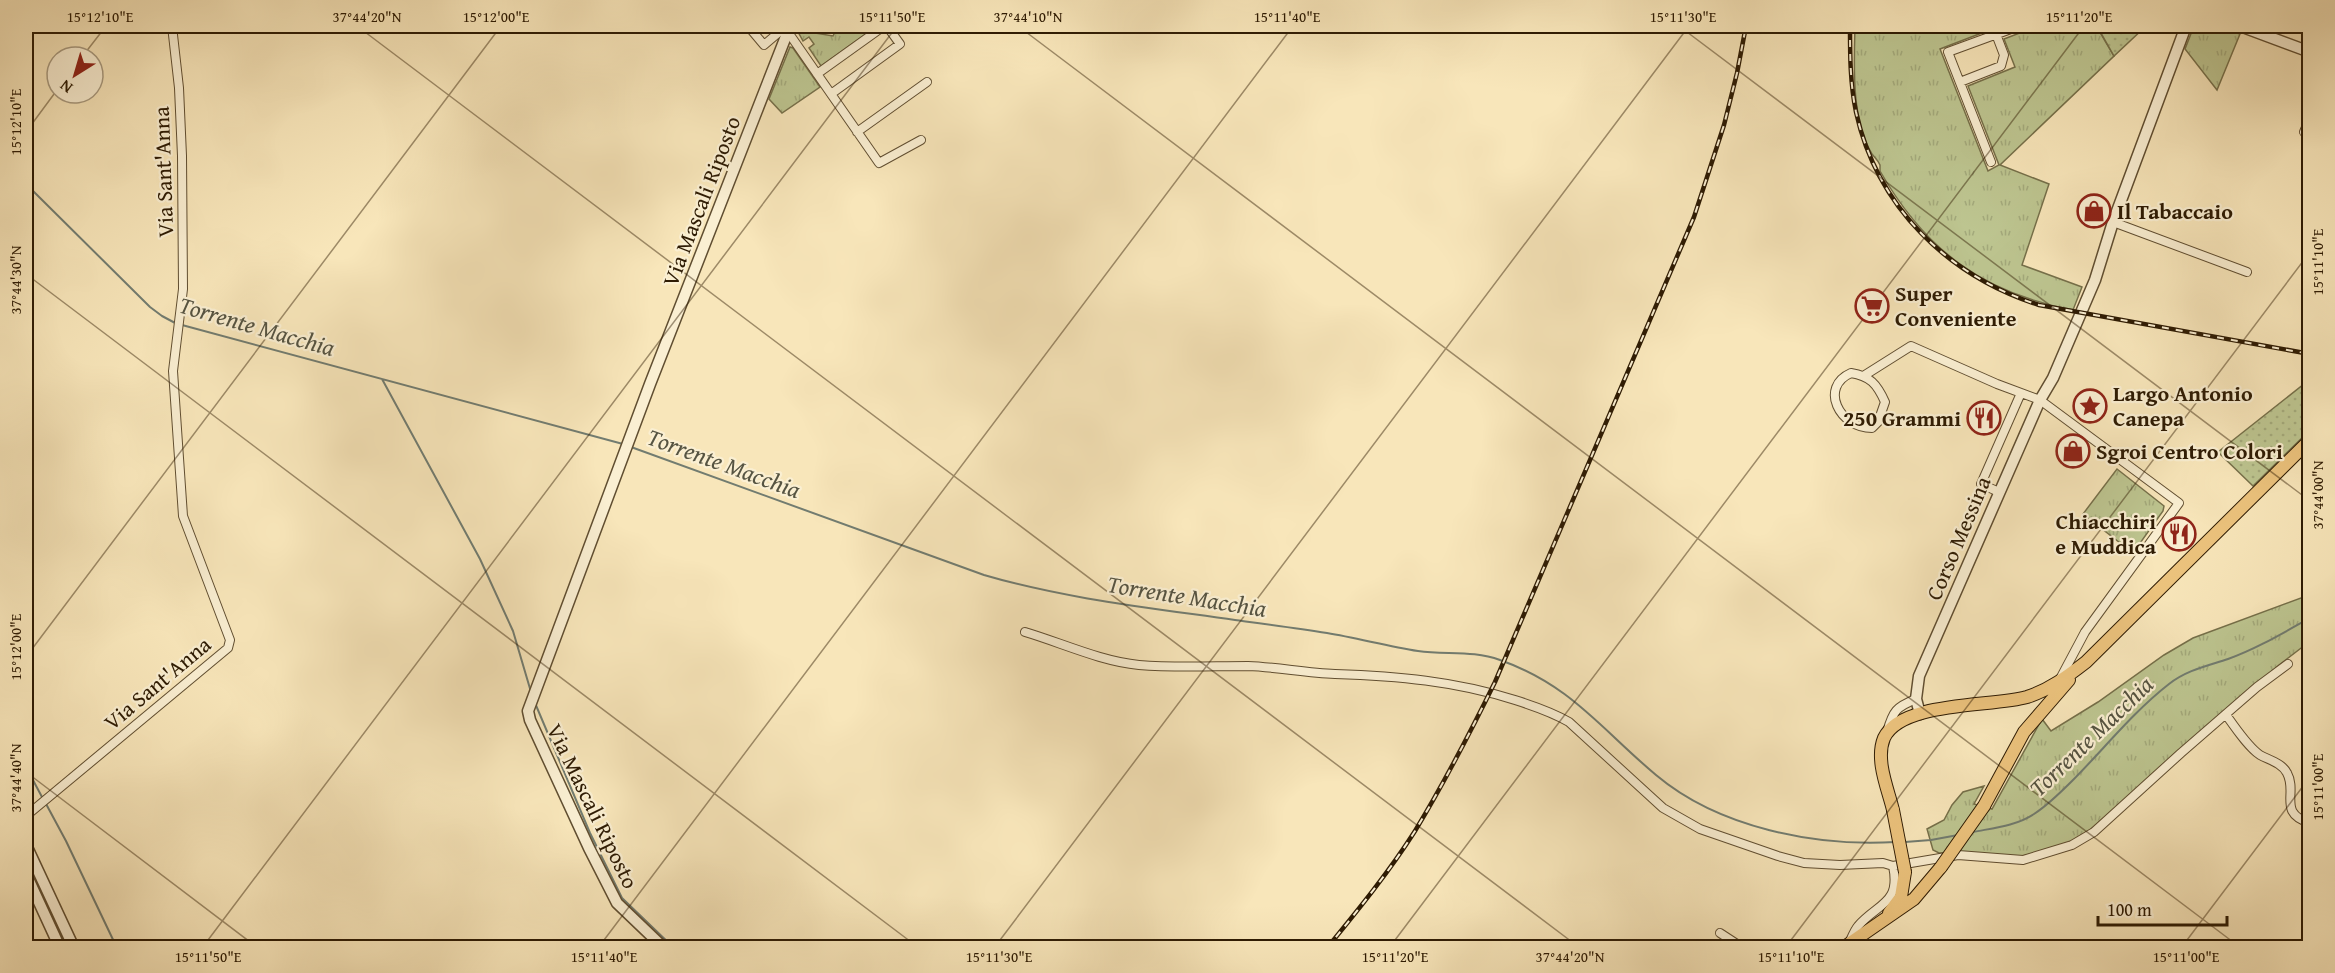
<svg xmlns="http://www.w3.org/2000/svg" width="2335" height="973" viewBox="0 0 2335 973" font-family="'Gentium Book Plus',serif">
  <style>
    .grass { fill: url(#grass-tufts); stroke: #76704a; stroke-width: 1.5 }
    .park { fill: url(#park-dots); stroke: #76704a; stroke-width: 1.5 }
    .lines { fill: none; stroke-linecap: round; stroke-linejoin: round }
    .stream { stroke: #727c70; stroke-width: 2 }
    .minor-casing { stroke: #604e31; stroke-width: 10 }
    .tertiary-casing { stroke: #604e31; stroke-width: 13 }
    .primary-casing { stroke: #2e1b03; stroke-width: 14 }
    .minor { stroke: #faefd2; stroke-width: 8 }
    .tertiary { stroke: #faefd2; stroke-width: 10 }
    .primary { stroke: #ecc37d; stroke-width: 12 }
    .rail-casing { stroke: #2e1b03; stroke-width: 4.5 }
    .rail { stroke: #faefd2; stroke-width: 2; stroke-dasharray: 7; stroke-linecap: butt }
    .primary-bridge-casing { stroke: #2e1b03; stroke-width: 14; stroke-linecap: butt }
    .primary-bridge { stroke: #ecc37d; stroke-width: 12 }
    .ticks { fill: none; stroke: #2e1b03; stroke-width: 1.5; stroke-opacity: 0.45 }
    .labels { text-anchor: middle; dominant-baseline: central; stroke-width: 4.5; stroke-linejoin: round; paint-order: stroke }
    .street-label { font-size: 22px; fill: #2e1b03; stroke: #faefd2 }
    .poi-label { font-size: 22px; font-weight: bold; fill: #2e1b03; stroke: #faefd2; text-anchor: start }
    .water-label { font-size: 24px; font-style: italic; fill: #565442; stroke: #faefd2 }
    .neatline { fill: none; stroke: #2e1b03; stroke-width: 2 }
    .ticks-label { font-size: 15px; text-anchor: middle; fill: #2e1b03 }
  </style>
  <defs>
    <pattern id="grass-tufts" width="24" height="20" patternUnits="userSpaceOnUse" patternTransform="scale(1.5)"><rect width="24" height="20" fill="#bdc590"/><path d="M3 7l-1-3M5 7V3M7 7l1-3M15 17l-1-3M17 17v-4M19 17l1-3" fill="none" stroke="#a3a97b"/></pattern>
    <pattern id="park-dots" width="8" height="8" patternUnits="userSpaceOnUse" patternTransform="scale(1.5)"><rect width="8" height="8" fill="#bdc590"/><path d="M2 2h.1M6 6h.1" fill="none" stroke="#a3a97b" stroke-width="1.8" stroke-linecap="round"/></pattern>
  </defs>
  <rect width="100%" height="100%" fill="#f8e6ba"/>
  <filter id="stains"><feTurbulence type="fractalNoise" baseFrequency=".00333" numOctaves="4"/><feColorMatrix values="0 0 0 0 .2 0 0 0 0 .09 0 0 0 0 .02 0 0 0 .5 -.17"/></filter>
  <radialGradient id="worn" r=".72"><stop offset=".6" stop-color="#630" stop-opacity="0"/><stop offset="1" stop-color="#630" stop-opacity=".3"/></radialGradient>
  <!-- grass -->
  <path class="grass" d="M838 26H877L821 66 809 48 814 44 809 37 803 41 797 30 833 36Z
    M1855 26H2000L1940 49 1988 171 1999 165 1968 86 2015 67 2004 39 2038 26H2112L2113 28 2101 34 2114 56 2000 165 2049 184 2022 265 2082 287 2073 310C1983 293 1925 250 1880 171V165C1878 160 1875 158 1872 154 1851 121 1854 63 1855 26Z
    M2194 26H2216L2240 34 2217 90 2185 49Z
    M790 47 793 48 820 87 782 113 769 99Z
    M2117 469 2164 506 2163 511 2133 553 2083 514Z
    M2309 595V642L2279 665 2083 836 2064 846 2018 857 1963 852 1939 853 1933 850 1927 829 1944 820 1952 805 1963 792 1984 786 1974 804 1992 809 2042 719 2051 731 2098 702 2164 655 2193 638Z"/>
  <!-- park -->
  <path class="park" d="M2112 26H2146L2114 56 2101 33 2112 28Z
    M2309 380V431L2253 486 2218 452Z"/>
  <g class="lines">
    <!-- stream -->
    <path class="stream" d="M26 184 150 307 162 316 177 324
      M182 325 623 444
      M382 379 480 559 513 631 531 692
      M631 447 984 575C1066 599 1151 608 1235 620 1265 624 1296 628 1327 633 1357 638 1387 646 1418 651 1446 655 1473 650 1500 660 1571 685 1601 729 1656 775 1719 828 1816 847 1896 842
      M535 703 590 833 622 898 674 948
      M26 767 42 797
      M45 802 66 841 117 948
      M1973 832C1993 828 2016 826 2034 814 2048 805 2060 793 2072 781 2104 749 2133 712 2169 684 2187 670 2207 666 2228 659 2256 649 2283 633 2310 618
      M1905 842 1931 840 1958 835"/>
    <!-- minor casing -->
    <g class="minor-casing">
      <path id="minor" d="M748 26 764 45 784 28
        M788 32 879 163 921 140
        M2305 50 2310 38
        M817 74 884 26
        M1960 82 2001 66 2004 55 1996 34
        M831 94 900 44 887 26
        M857 132 927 82
        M2304 132 2310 118
        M1991 162 1948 52 2019 26
        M2113 222 2247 272
        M1851 373C1870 376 1877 384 1885 402L1878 422 1872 428C1839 428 1819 387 1851 373Z
        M1865 375 1911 346 1997 384 2040 400 2179 503 2085 632 2060 679
        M1999 492 1981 484 2021 393
        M1025 632C1062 643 1100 661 1139 665 1175 668 1212 666 1248 666 1277 667 1306 673 1335 674 1397 676 1455 681 1515 700 1534 706 1552 712 1569 722L1663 808 1700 829 1778 856 1804 863 1840 865 1883 863 1893 866 1958 855 2023 860 2072 845 2094 832 2181 753 2257 687 2288 664
        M2226 715C2236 728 2247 746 2260 755 2269 760 2282 763 2287 773 2298 793 2277 813 2310 823
        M1887 732C1893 711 1896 707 1916 699
        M26 816 228 648 230 640 183 516 173 371 183 289 182 156 179 88 172 26
        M1720 933 1743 948
        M1849 943C1852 937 1854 931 1858 926 1878 903 1901 904 1893 866"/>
    </g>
    <!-- tertiary casing -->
    <g class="tertiary-casing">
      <path id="tertiary" d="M2240 26 2310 52
        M1920 714 1916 699 1919 676 2040 400 2053 378 2095 280 2113 222 2186 26
        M26 845 74 948
        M26 874 60 948
        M664 948 617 903 589 848 530 720 528 711 650 384 790 26"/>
    </g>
    <!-- primary casing -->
    <g class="primary-casing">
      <path id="primary" d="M1984 806 2024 732 2069 680
        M1893 810C1888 789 1875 760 1884 738 1901 701 1992 707 2027 697 2049 690 2068 676 2086 662L2310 440
        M1889 913 1901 897 1905 872
        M1843 948 1914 899 1941 867"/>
    </g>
    <!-- minor -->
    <use href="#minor" class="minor"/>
    <!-- tertiary -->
    <use href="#tertiary" class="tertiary"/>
    <!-- primary -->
    <use href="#primary" class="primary"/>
    <!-- rail casing -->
    <g class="rail-casing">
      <path id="rail" d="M1850 26C1850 55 1850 83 1856 112 1877 207 1948 276 2039 305L2310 354
        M1327 948C1358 910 1389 872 1415 831 1444 783 1470 733 1495 682L1694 217 1724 125 1737 73 1746 26"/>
    </g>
    <!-- rail -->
    <use href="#rail" class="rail"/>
    <!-- primary-bridge casing -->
    <g class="primary-bridge-casing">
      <path id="primary-bridge" d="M1893 810 1905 872
        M1941 867 1984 806"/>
    </g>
    <!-- primary-bridge -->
    <use href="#primary-bridge" class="primary-bridge"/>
  </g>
  <!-- ticks -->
  <path class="ticks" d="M357 26 1580 948M1018 26 2241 948M1679 26 2310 501M82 57 106 26M26 132 57 90M26 274 919 948M26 657 501 26M26 772 258 948M202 948 897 26M598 948 1293 26M994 948 1689 26M1389 948 2084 26M1785 948 2310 252M2181 948 2310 777"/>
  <!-- icons -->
  <defs>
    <g id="shop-ring" transform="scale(1.725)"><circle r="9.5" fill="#faefd2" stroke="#8f2418" stroke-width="1.5"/><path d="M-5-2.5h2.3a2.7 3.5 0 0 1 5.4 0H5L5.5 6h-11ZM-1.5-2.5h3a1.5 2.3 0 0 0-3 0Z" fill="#8f2418"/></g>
    <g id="supermarket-ring" transform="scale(1.725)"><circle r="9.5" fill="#faefd2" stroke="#8f2418" stroke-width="1.5"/><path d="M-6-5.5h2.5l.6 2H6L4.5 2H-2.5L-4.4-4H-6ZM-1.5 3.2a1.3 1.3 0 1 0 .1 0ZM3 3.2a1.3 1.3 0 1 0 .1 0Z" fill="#8f2418"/></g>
    <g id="sight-ring" transform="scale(1.725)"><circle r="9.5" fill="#faefd2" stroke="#8f2418" stroke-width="1.5"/><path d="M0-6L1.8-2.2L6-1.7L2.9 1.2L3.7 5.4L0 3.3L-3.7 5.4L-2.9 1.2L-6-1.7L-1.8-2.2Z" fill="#8f2418"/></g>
    <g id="restaurant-ring" transform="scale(1.725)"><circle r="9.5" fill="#faefd2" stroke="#8f2418" stroke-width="1.5"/><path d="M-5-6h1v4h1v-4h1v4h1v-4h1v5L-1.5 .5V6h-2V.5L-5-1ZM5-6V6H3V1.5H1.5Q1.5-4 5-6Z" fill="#8f2418"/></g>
  </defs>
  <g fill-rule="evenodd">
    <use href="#shop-ring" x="2094" y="211"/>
    <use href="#supermarket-ring" x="1872" y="306"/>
    <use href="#sight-ring" x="2090" y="406"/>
    <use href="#restaurant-ring" x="1984" y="418"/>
    <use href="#shop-ring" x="2073" y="451"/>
    <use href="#restaurant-ring" x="2179" y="534"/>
  </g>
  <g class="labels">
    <!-- street labels -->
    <g class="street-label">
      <text transform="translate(163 172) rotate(-92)">Via Sant'Anna</text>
      <text transform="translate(701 201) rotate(-69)">Via Mascali Riposto</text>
      <text transform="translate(1958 538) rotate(-67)">Corso Messina</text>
      <text transform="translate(157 683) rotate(-40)">Via Sant'Anna</text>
      <text transform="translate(593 806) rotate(64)">Via Mascali Riposto</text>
    </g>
    <!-- poi labels -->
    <g class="poi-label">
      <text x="2117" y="211">Il Tabaccaio</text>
      <text x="1895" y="293">Super<tspan x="1895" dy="25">Conveniente</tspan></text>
      <text x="2113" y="393">Largo Antonio<tspan x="2113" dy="25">Canepa</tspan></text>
      <text x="1961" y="418" text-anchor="end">250 Grammi</text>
      <text x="2096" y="451">Sgroi Centro Colori</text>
      <text x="2156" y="521" text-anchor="end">Chiacchiri<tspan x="2156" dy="25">e Muddica</tspan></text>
    </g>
    <!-- water labels -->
    <g class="water-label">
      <text transform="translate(257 326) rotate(16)">Torrente Macchia</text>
      <text transform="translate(724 463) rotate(20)">Torrente Macchia</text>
      <text transform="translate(1187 596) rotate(9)">Torrente Macchia</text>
      <text transform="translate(2091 736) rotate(-44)">Torrente Macchia</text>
    </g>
  </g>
  <!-- margin -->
  <rect width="2335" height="973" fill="none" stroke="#f8e6ba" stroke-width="66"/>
  <!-- north arrow -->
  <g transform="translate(75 75) rotate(217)"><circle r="28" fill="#faefd2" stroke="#a89a7f" stroke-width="1.5"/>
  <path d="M0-4.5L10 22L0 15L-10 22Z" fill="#8f2418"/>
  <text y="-9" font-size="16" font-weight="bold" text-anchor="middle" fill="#2e1b03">N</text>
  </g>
  <!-- scale -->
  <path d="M2098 916v9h129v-9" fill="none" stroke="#2e1b03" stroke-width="3"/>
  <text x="2107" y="916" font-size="18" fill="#2e1b03" stroke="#faefd2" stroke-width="4.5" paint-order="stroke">100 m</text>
  <rect x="33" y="33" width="2269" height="907" class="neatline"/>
  <g class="ticks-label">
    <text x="100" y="22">15°12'10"E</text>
    <text x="367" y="22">37°44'20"N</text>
    <text x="496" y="22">15°12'00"E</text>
    <text x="892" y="22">15°11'50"E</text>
    <text x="1028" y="22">37°44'10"N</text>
    <text x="1287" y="22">15°11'40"E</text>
    <text x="1683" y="22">15°11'30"E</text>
    <text x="2079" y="22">15°11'20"E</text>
    <text transform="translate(16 122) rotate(-90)" y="5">15°12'10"E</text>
    <text transform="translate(2318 262) rotate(-90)" y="5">15°11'10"E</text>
    <text transform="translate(16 280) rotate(-90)" y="5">37°44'30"N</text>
    <text transform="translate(2318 495) rotate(-90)" y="5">37°44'00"N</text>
    <text transform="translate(16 647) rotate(-90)" y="5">15°12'00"E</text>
    <text transform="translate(16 778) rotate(-90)" y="5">37°44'40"N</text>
    <text transform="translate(2318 787) rotate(-90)" y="5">15°11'00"E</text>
    <text x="208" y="962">15°11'50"E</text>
    <text x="604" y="962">15°11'40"E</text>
    <text x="999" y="962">15°11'30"E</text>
    <text x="1395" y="962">15°11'20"E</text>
    <text x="1570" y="962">37°44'20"N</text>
    <text x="1791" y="962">15°11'10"E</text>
    <text x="2186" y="962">15°11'00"E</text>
  </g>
  <rect width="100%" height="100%" filter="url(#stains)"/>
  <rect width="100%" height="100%" fill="url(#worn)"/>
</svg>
